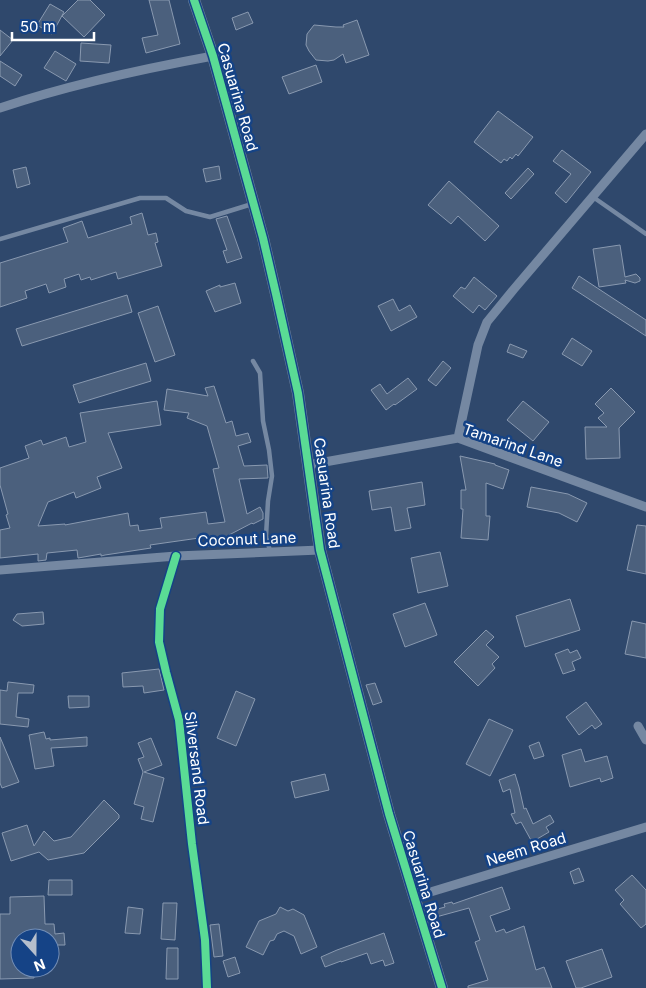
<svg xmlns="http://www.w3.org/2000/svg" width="646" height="988" viewBox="0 0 646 988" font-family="Inter,sans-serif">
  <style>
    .building { fill: #4b607d; stroke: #8999b0 }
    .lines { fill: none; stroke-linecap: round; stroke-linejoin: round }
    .lane { stroke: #7588a2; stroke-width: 4.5 }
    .street { stroke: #7588a2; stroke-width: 9 }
    .secondary { stroke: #70849e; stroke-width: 12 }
    .cycleway-casing { stroke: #154386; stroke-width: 11 }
    .cycleway { stroke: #5adb95; stroke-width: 8 }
    .labels { text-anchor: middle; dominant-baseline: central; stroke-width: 5; stroke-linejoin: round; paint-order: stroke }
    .street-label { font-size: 15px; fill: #fff; stroke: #154386 }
  </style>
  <rect width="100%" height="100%" fill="#2f486c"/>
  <!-- building -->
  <path class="building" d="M78 0H90L105 15 84 37 62 16Z
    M149 0H169L180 44 146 53 142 38 158 35Z
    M50 4 64 12 52 34 37 25Z
    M248 12 253 23 236 30 232 18Z
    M357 20 369 55 346 63 343 54 334 60 328 61 316 60 309 51 306 45 307 34 314 25 336 27H344L343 25Z
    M0 30 13 40 0 56Z
    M81 43 111 45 109 63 80 61Z
    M55 51 76 64 66 81 44 68Z
    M0 61 22 75 15 86 0 76Z
    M316 65 322 82 289 94 282 77Z
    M498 111 533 137 518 156 516 154 512 159 510 157 507 161 504 159 501 163 474 142Z
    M562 150 591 172 566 203 555 193 571 174 553 161Z
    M219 166 221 179 206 182 203 169Z
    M26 167 30 184 17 188 13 170Z
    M528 168 534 174 511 199 505 193Z
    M449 181 499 226 485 241 458 216 451 224 428 205Z
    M142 213 148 235 156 233 158 242 155 243 162 266 118 279 116 272 91 280 90 277 81 280 79 274 64 279 66 287 49 293 46 284 25 291 27 298 0 307V263L68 242 63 228 82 221 88 238 132 224 130 217Z
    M227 216 242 258 227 263 223 251 227 250 216 219Z
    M620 245 625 277 636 274 640 278V281L635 283 625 280 626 283 599 287 593 249Z
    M579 276 646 320V336L572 288Z
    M474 277 497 296 485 310 479 305 473 313 453 296 461 287 465 289Z
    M235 283 241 303 215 312 206 291 220 285V287Z
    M127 295 132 312 22 346 16 329Z
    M393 299 399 311 410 305 417 317 391 331 378 306Z
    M158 306 175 355 155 362 138 313Z
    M572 338 592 351 582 366 562 354Z
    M510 344 527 351 523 358 507 352Z
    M443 361 451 368 436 386 428 380Z
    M146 363 151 381 79 403 73 385Z
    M408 378 417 389 395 405 394 404 386 410 371 390 380 384 387 394Z
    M214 386 226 423 232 421 236 436 248 433 251 442 238 446 244 466 267 465 268 478 239 479 247 514 260 507 263 513V519L253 524 252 523 229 535 231 543 208 546 206 537 150 545 151 548 105 555 101 556V554L78 558 77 550 47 553 46 560 38 561V554L0 558V530L10 528 6 515 8 514 0 485V468L29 458 25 446 41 440 43 445 66 437 69 447 86 442 80 413 157 401 161 425 108 433 122 468 97 477 101 488 76 498 74 492 48 502 38 526 65 524V525L128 513 130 526 138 525 139 531 162 528 160 518 206 512 208 524 225 522 213 469 219 468 207 426 187 418 189 413 164 410 167 389 208 396 205 388Z
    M611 388 635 412 619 428 620 458 586 459 585 427H607L598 418 604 413 595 404Z
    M523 401 549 422 533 441 507 420Z
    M460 456 495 464V465L509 470 503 489 486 483V516H490L488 540 461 538 463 509H461V490H466Z
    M422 482 425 505 407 508 411 528 395 531 391 507 372 510 369 491Z
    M531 487 568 494 587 503 577 522 559 513 527 507Z
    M637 525 646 526V574L627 570Z
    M440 552 448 586 418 593 411 558Z
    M570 599 580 630 525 647 516 616Z
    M425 603 437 635 405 647 393 614Z
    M43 612 44 624 22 626 13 620 17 614Z
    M632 621 646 624V658L625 654Z
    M486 630 494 637 486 645 499 657 492 664 495 668 478 686 454 662Z
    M568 649 570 653 577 650 581 658 572 662 575 670 563 674 555 654Z
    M159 669 164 690 144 693 143 686 123 687 122 673Z
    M8 682 34 685 33 693H18L16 717 29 719 28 727 0 724V690L7 691Z
    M375 683 382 702 373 705 366 685Z
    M236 691 255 699 236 746 217 738Z
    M68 696H89V707L69 708Z
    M586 702 602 724 595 729 592 725 579 735 566 717Z
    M489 719 513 730 490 776 466 764Z
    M44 732 46 739 50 738V740L87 737V746L51 748 54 766 35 769 29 735Z
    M0 737 19 782 2 788 0 783Z
    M151 738 162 765 144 772 164 778 153 822 141 819 144 807 134 804 143 772 138 759 144 757 138 743Z
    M539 742 544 756 534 759 529 746Z
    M581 749 585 762 607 756 613 778 601 782 600 778 570 787 562 755Z
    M325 774 329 790 295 798 291 782Z
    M515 774 519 787 524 809 526 808 533 824 550 815 554 822 546 827 549 832 532 842 521 822 516 824 511 814 515 813 510 789 503 792 499 780Z
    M104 800 119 815V818L84 853 48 860 39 852 11 861 2 833 27 825 34 846 44 831 54 841 71 837Z
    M579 868 584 881 574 884 570 872Z
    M632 875 646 890V924L641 928 620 904 624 900 615 890Z
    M49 880H72V895H48Z
    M502 887 510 909 490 916 496 932 504 929 506 933 524 926 536 970 544 967 552 988H468V986L488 980 475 942 480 940 469 908 436 917 434 910 445 907 444 904 452 902 453 904Z
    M44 896 45 924H54L55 934 64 933 65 945H50V938H20V968H34V978L0 979V914H10V897Z
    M163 903H177L175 940 161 939Z
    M128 907 143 909 140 934 125 933Z
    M280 907 288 911 293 909 304 915 317 947 301 954 294 936 284 931 277 934 274 940 270 941 263 955 246 947 259 921 276 914Z
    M219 924 223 956 214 957 210 925Z
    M384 933 394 963 385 966 383 960 371 964 367 953 341 962V961L325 967 321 957 337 950Z
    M167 948H178V979H166Z
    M602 949 612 977 581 988H576L566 961Z
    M235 957 240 973 228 977 223 961Z"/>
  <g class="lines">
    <!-- lane -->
    <path class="lane" d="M593 197 646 234
      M0 239 140 198H166L186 211 210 217 252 204
      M253 361 260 373 263 421 269 450 272 476 268 501 266 536 270 551"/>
    <!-- street -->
    <path class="street" d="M0 108C68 85 142 69 213 56
      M458 438 478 345 487 322 514 289 646 134
      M308 465 458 438 646 507
      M176 556 160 609 159 642 166 672 179 720 192 844 205 940 207 988
      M0 570 176 556 320 550
      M638 726 646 740
      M414 897 646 827"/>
    <!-- secondary -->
    <path class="secondary" d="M194 0 213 56 263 238 276 294 298 393 320 550 389 814 442 988"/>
    <!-- cycleway casing -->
    <g class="cycleway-casing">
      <path id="cycleway" d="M194 0 213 56 263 238 276 294 298 393 320 550 389 814 442 988
        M176 556 160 609 159 642 166 672 179 720 192 844 205 940 207 988"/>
    </g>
    <!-- cycleway -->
    <use href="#cycleway" class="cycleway"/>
  </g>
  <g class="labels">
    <!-- street labels -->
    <g class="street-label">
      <text transform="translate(238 97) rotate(74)">Casuarina Road</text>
      <text transform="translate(513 445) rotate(19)">Tamarind Lane</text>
      <text transform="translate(327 493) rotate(82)">Casuarina Road</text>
      <text transform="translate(247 539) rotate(-2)">Coconut Lane</text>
      <text transform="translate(197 768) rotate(83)">Silversand Road</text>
      <text transform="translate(526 849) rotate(-17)">Neem Road</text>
      <text transform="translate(424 884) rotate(73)">Casuarina Road</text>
    </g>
  </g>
  <!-- north arrow -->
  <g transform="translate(35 953) rotate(159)"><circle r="24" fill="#154386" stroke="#738eb6"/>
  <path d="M0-4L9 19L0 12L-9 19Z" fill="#b6bfcc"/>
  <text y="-8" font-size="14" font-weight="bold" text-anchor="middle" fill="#ffffff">N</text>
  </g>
  <!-- scale -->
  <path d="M12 32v8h82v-8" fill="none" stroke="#ffffff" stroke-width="2.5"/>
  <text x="20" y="32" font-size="15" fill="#ffffff" stroke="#154386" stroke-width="4" paint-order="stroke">50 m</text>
</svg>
